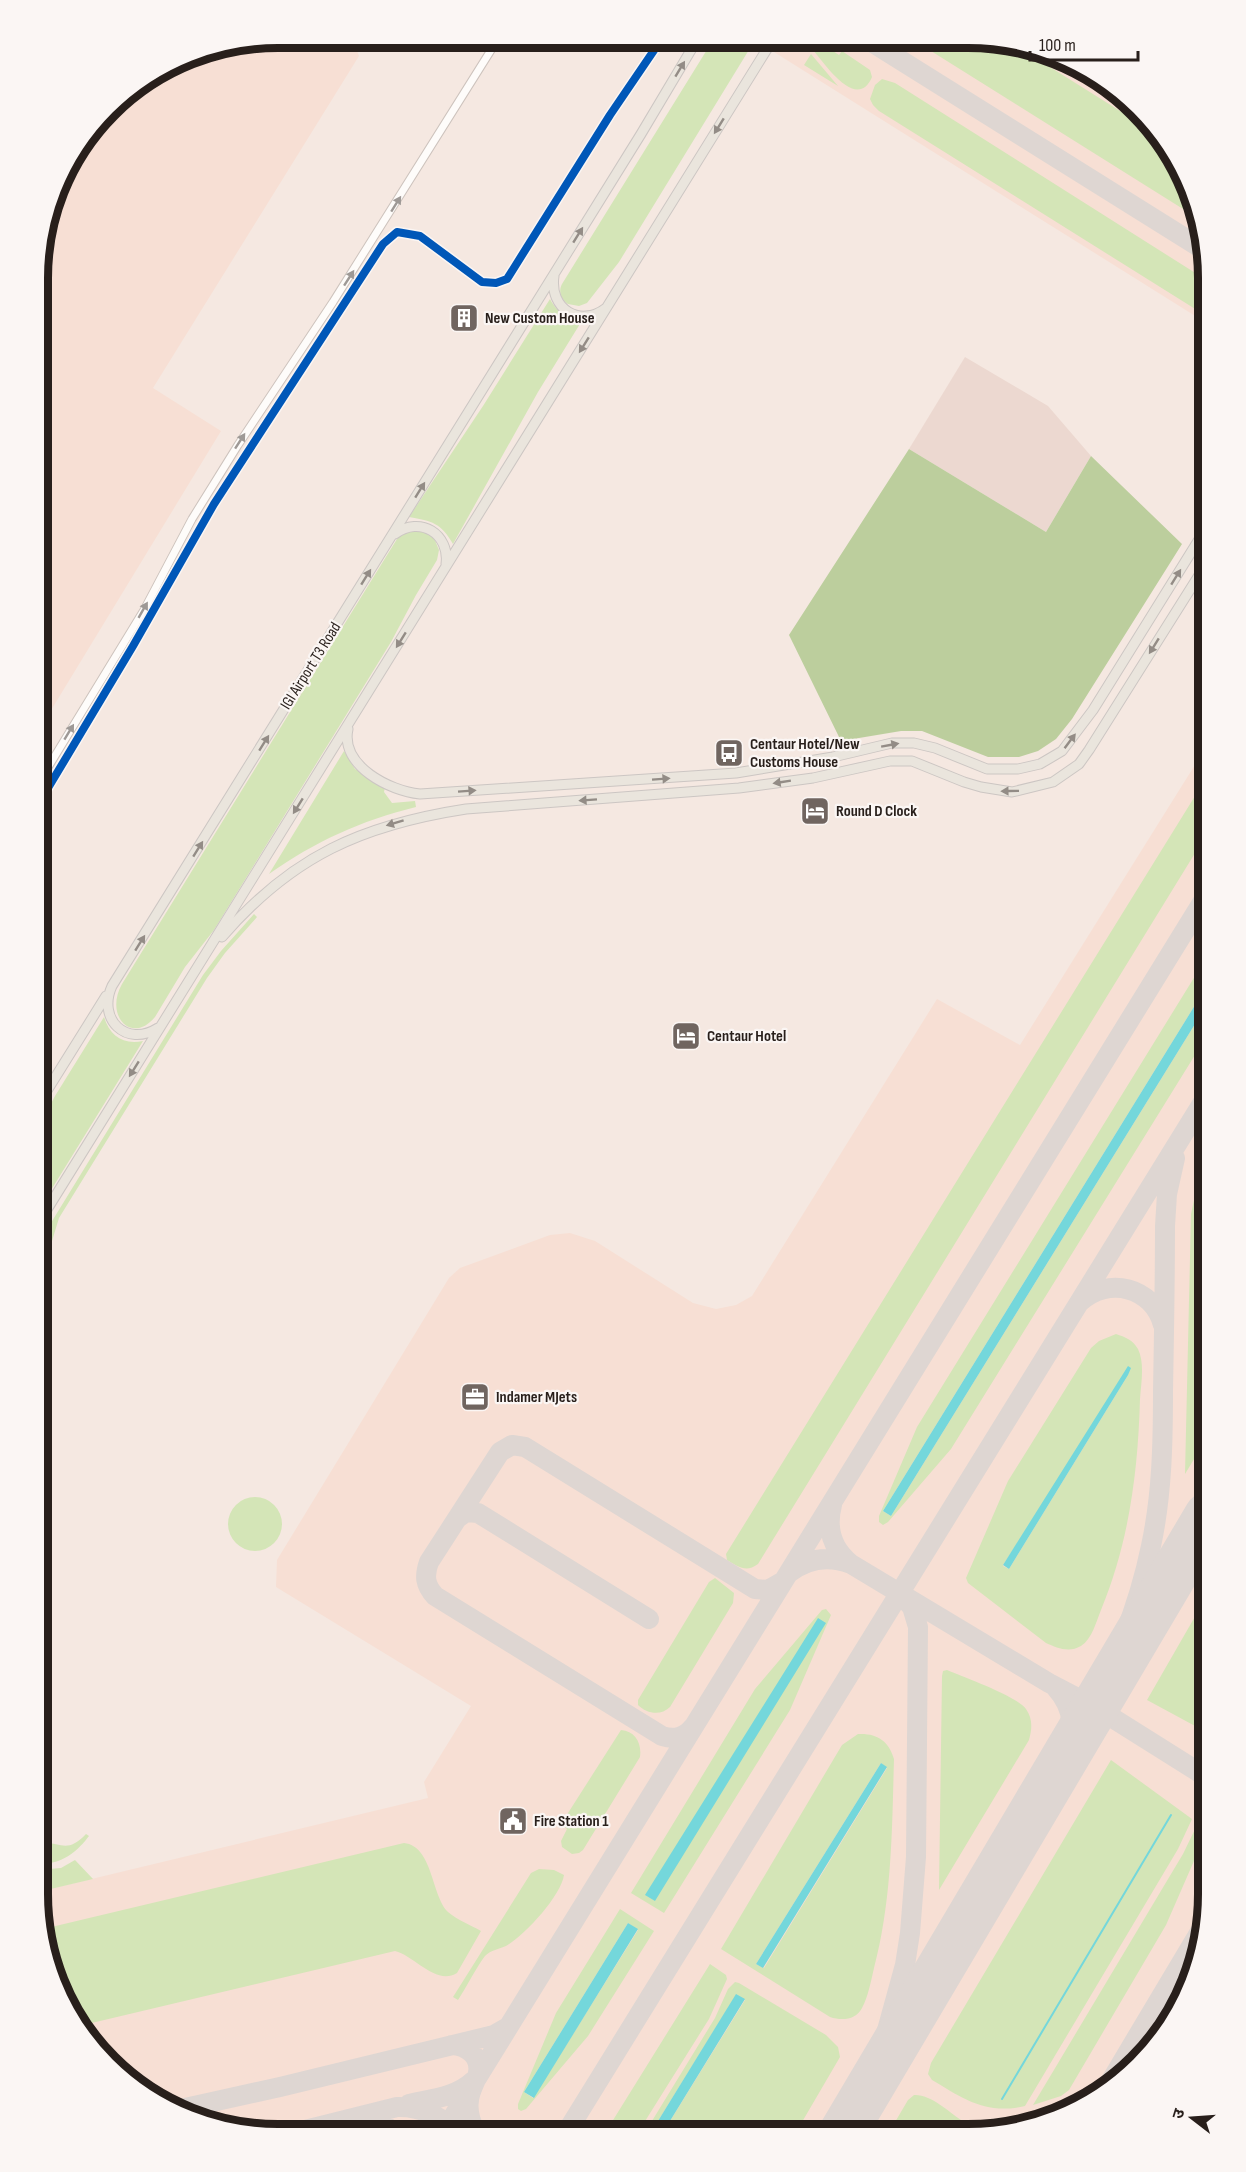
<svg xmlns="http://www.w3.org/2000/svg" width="1246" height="2172" viewBox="0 0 1246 2172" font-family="'Sofia Sans Condensed','Noto Sans Devanagari',sans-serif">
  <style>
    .built { fill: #f7dfd4 }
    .industrial { fill: #ecd8d0 }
    .green { fill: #d4e5b7; fill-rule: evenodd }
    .forest { fill: #bcce9d }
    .water { fill: #74d7db }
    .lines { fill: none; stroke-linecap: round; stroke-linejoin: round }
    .stream { stroke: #74d7db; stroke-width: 2 }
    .taxiway { stroke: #ded6d2; stroke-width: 20 }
    .runway { stroke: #ded6d2; stroke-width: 48 }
    .minor-casing { stroke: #cdc3bd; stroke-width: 9 }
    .major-casing { stroke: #ccc6c3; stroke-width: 11 }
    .minor { stroke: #fefcfa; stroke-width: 7 }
    .major { stroke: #eae5dd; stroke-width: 9 }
    .cycleway-casing { stroke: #fbf6f4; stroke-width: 11 }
    .cycleway { stroke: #0057b8; stroke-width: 8 }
    .oneway { fill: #938c86 }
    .oneway2 { fill: #9e9996 }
    .labels { text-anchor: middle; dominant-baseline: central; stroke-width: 4.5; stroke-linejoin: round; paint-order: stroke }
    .poi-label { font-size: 16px; font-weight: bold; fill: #281f1b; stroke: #fbf6f4; text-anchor: start }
    .street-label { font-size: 16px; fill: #281f1b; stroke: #fbf6f4 }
    .rim { fill: none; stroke: #281f1b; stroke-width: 8 }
  </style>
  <rect width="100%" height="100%" fill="#f5e8e1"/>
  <!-- built -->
  <path class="built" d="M278 38H352L359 56 153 388 221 431 39 730 40 247 62 171 119 97 186 56Z
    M755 40 1015 42 1074 62 1126 97 1168 144 1196 200 1208 278V324Z
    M1208 744V1910L1190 1986 1159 2040 1114 2085 1046 2122 968 2134 246 2132 186 2116 131 2085 87 2040 50 1972 38 1894V1879L54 1888 428 1798 424 1782 471 1706 276 1587 277 1560 449 1278 460 1268 550 1235 570 1233 595 1241 693 1303 716 1309 736 1305 752 1296 937 999 1020 1045Z"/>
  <!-- industrial -->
  <path class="industrial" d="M965 357 1048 406 1091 456 1046 532 909 449Z"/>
  <!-- green -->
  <path class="green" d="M713 40H755L619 262 587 303 579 306 568 304C561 299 558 292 562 284Z
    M915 41 1010 42 1160 136C1178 156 1194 193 1199 219Z
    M819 42 839 55 842 51 870 70 872 77C857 112 825 64 813 50Z
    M811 54 838 86 804 65Z
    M882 79 895 83 1208 281V317L879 111 873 105 870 99 875 85Z
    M550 299C558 314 567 316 583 319L538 392 453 544C441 523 432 521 409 517L483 406Z
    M419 530 428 533 434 538 439 550 437 560 416 595 391 642 214 930 185 967 155 1017C132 1045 104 1016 122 984L397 539 404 533Z
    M344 751 355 769 385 787 384 792 392 803 415 801 416 807C360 821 316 841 269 874Z
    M1208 775V832L758 1564C746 1573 739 1567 727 1560L726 1554Z
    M254 914 257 917 225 953 207 978 59 1218 52 1241 38 1327V1244L203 975 221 951Z
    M1208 955V984L883 1511 891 1516 1208 1003V1034L951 1449 888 1522 883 1525 879 1522V1516L917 1427Z
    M104 1017C110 1036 123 1045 143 1041L48 1195 46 1182 38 1172V1128L55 1096Z
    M1208 1153V1230L1198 1247 1205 1252 1208 1247V1436L1185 1474 1191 1214 1200 1172Z
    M1116 1334C1125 1337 1133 1340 1138 1349 1145 1364 1141 1383 1140 1399 1138 1472 1129 1542 1101 1610 1096 1622 1092 1639 1081 1646 1069 1653 1057 1648 1046 1643L968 1583 966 1578 1008 1481 1091 1348 1099 1341ZM1128 1375 1009 1569 1003 1566V1565Z
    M228 1524a27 27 0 1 1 54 0a27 27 0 1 1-54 0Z
    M715 1578 734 1593 733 1603 670 1707C661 1716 647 1714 638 1705V1700L709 1582Z
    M1208 1594V1733L1147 1700Z
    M826 1609 831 1615 790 1710 664 1913 631 1893 755 1689 822 1610Z
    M947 1670C963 1677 1017 1696 1026 1709 1033 1719 1032 1729 1029 1740L939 1890 942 1676 943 1671Z
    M621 1730C635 1731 642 1743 640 1757L583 1850 579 1853 572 1854 562 1847 561 1841 567 1829 561 1824Z
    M858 1734C877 1733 889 1741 894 1759 892 1829 892 1900 874 1968 871 1981 868 1997 862 2008 856 2020 842 2021 830 2017L721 1949 842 1745ZM881 1763 887 1768 764 1968 756 1964Z
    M1111 1760 1192 1819 1178 1849 1025 2106C986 2115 964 2099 932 2080L928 2074 931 2063Z
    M1198 1823 1203 1827 1204 1838 1166 1925 1069 2090 1061 2096 1033 2105 1183 1854Z
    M86 1834 89 1836C77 1852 59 1867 38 1862V1844L40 1843C61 1841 66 1855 86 1834Z
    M404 1843C433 1846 431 1895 448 1912 457 1920 471 1925 481 1931L457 1973C436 1986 415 1956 395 1951L79 2026 50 1972 43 1929Z
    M75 1860 93 1879 38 1892V1870L61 1868Z
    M539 1869 554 1870 564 1875C561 1896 524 1936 506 1946 499 1949 491 1950 485 1956 477 1966 466 1988 458 2000L453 1997 531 1873Z
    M620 1909 654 1931 588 2036 526 2109 521 2111 518 2109V2104L556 2013ZM628 1923 638 1930 533 2098 524 2092Z
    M710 1964 726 1975 727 1979 709 2019 637 2134 605 2133Z
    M735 1982 739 1983 826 2035 838 2047 840 2057 795 2134H662L745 2000 736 1995 650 2134H644L715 2018 728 1989Z
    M914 2095C930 2094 948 2111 961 2120L962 2126 957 2134H888L908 2100Z"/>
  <!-- forest -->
  <path class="forest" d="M909 449 1046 532 1091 456 1182 544 1072 719 1056 739 1038 751 1019 757H988L922 731H901L841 741 789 635Z"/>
  <!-- water -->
  <path class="water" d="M1208 984V1003L891 1516 883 1511Z
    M1128 1366 1131 1368 1128 1375 1009 1569 1003 1565Z
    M818 1618 826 1623 655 1901 645 1895Z
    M881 1763 887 1767 763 1968 756 1964Z
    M628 1923 638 1929 534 2098 524 2092Z
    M736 1994 745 1999 662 2134H650Z"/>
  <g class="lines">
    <!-- stream -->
    <path class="stream" d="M1002 2099 1171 1815"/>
    <!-- taxiway -->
    <path class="taxiway" d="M870 41 1204 250
      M1080 1302C1108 1276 1153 1287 1163 1325
      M832 1505C826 1528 832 1549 851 1564L1049 1683 1095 1707 1208 1778
      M459 1517 466 1512 478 1513 649 1619
      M789 1573C808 1558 828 1555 851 1564
      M1056 1688C1075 1709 1075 1732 1065 1757
      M1084 1725C1113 1668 1138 1610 1151 1546 1162 1495 1163 1443 1163 1391 1164 1336 1165 1281 1165 1226L1167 1194 1175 1158
      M693 1727C685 1737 675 1740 662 1736L435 1596C425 1585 424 1576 429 1562L500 1452 512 1445 525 1447 755 1589 768 1590 782 1582
      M452 2045C467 2046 481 2056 478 2073 476 2082 470 2090 469 2100 467 2112 471 2123 476 2133
      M1106 2089 1205 1923
      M409 2104C431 2099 456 2097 473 2081
      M176 2110 280 2087 494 2035 508 2027
      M360 2118 379 2122 396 2133
      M848 2124 872 2073 886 2034 905 1965 910 1933 916 1857 918 1627 912 1607 899 1593
      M293 2133 397 2107C424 2106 442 2119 464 2133
      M443 2133 1208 893
      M566 2133 1208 1094"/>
    <!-- runway -->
    <path class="runway" d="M842 2134 1208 1516"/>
    <!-- minor casing -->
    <g class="minor-casing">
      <path id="minor" d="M39 782 144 610 192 519 238 445 333 302 498 39
        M39 803 133 646 214 504 383 244 397 232 420 236 482 282 496 283 507 279 610 115 661 40"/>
    </g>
    <!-- major casing -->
    <g class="major-casing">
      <path id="major" d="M554 276C549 309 580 328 606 308
        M395 534C420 515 450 534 446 564
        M348 729C340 766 390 791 420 794L736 773 833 757 892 743H914L935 748 987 769H1018L1040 764 1062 751 1093 710 1208 525
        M222 937C292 856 362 825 466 809L739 788 813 778 890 761H912L964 782 981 787 1012 792 1053 782 1079 764 1089 750 1208 561
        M158 1028C126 1048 97 1019 112 986L641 134 697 40
        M38 1105 106 996
        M38 1183 45 1198 44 1212
        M38 1224 772 41"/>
    </g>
    <!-- minor -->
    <use href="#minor" class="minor"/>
    <!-- major -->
    <use href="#major" class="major"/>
    <!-- cycleway casing -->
    <g class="cycleway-casing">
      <path id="cycleway" d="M39 803 133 646 214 504 383 244 397 232 420 236 482 282 496 283 507 279 610 115 661 40"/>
    </g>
    <!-- cycleway -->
    <use href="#cycleway" class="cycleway"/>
  </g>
  <!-- one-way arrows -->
  <defs><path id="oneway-solid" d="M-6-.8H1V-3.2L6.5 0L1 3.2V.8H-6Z" transform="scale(1.5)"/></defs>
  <g class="oneway">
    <use href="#oneway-solid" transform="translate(680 69) rotate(-59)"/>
    <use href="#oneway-solid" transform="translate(719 126) rotate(122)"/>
    <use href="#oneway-solid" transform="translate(578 235) rotate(-58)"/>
    <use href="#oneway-solid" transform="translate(584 345) rotate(122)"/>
    <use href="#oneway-solid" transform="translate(420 490) rotate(-58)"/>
    <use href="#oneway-solid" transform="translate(366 577) rotate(-58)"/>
    <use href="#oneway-solid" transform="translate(1176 577) rotate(-58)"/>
    <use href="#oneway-solid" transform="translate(401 640) rotate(122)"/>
    <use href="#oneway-solid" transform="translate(1154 646) rotate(122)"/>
    <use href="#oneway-solid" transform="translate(1070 741) rotate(-53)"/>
    <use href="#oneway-solid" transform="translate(264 743) rotate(-58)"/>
    <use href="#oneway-solid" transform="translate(890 745) rotate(-10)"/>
    <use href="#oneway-solid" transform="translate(661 779) rotate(-4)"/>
    <use href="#oneway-solid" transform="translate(782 782) rotate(171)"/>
    <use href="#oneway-solid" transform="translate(467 791) rotate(-4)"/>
    <use href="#oneway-solid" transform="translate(1010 791) rotate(179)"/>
    <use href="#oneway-solid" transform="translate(588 800) rotate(176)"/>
    <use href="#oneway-solid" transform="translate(298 806) rotate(122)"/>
    <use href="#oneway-solid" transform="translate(395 823) rotate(163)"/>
    <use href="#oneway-solid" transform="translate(198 849) rotate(-58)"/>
    <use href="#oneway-solid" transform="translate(140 943) rotate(-58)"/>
    <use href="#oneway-solid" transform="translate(134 1069) rotate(122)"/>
  </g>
  <g class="oneway2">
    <use href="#oneway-solid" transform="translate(396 204) rotate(-58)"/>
    <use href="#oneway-solid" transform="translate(349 278) rotate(-57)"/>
    <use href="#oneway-solid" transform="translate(240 441) rotate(-57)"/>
    <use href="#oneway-solid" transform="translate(143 610) rotate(-60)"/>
    <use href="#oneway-solid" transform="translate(69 732) rotate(-59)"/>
  </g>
  <!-- icons -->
  <defs>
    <g id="building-square" transform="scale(1.5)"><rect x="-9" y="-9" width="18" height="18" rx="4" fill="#706560" stroke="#fbf6f4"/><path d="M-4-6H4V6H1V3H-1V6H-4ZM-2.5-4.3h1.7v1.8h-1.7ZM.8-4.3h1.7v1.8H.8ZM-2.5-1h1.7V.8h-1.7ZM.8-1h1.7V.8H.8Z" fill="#fff"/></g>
    <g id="bus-square" transform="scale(1.5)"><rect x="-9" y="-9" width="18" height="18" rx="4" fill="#706560" stroke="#fbf6f4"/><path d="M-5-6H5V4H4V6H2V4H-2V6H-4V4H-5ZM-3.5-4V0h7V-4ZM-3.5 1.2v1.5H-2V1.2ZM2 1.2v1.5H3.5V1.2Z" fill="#fff"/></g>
    <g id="hotel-square" transform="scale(1.5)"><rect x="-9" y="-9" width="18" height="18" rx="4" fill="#706560" stroke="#fbf6f4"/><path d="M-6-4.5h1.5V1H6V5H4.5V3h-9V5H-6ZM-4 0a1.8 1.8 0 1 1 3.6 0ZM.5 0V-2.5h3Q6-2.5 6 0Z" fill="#fff"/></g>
    <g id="office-square" transform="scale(1.5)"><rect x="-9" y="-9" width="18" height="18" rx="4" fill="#706560" stroke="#fbf6f4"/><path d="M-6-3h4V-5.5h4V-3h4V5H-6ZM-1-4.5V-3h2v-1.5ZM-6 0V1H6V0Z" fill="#fff"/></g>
    <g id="civic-square" transform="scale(1.5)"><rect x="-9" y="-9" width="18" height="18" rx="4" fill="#706560" stroke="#fbf6f4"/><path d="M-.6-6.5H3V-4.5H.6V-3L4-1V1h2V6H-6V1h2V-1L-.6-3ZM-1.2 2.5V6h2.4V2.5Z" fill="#fff"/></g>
  </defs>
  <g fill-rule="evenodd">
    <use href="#building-square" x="464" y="318"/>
    <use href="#bus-square" x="729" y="753"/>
    <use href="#hotel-square" x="815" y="811"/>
    <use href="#hotel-square" x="686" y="1036"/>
    <use href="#office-square" x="475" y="1397"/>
    <use href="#civic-square" x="513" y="1821"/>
  </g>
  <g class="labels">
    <!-- poi labels -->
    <g class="poi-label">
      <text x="485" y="318">New Custom House</text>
      <text x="750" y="744">Centaur Hotel/New<tspan x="750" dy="18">Customs House</tspan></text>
      <text x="836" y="811">Round D Clock</text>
      <text x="707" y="1036">Centaur Hotel</text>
      <text x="496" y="1397">Indamer MJets</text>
      <text x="534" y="1821">Fire Station 1</text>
    </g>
    <!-- street labels -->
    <g class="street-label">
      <text transform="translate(311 666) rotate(-58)">IGI Airport T3 Road</text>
    </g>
  </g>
  <!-- crop -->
  <path d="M0 0H1246V2172H0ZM278 48H968A230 230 0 0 1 1198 278V1894A230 230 0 0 1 968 2124H278A230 230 0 0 1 48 1894V278A230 230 0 0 1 278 48Z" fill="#fbf6f4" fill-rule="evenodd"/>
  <path class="rim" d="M278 48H968A230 230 0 0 1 1198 278V1894A230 230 0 0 1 968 2124H278A230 230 0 0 1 48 1894V278A230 230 0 0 1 278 48Z"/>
  <!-- north arrow -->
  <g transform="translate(1192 2118) rotate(287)" stroke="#fbf6f4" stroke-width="4.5" paint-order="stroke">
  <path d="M0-4.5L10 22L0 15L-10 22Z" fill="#281f1b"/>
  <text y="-9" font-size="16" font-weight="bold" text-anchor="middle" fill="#281f1b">उ</text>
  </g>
  <!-- scale -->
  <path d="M1030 51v9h108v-9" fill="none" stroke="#281f1b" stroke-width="3"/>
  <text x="1039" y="51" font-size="18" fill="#281f1b" stroke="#fbf6f4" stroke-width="4.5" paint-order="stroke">100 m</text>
</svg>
